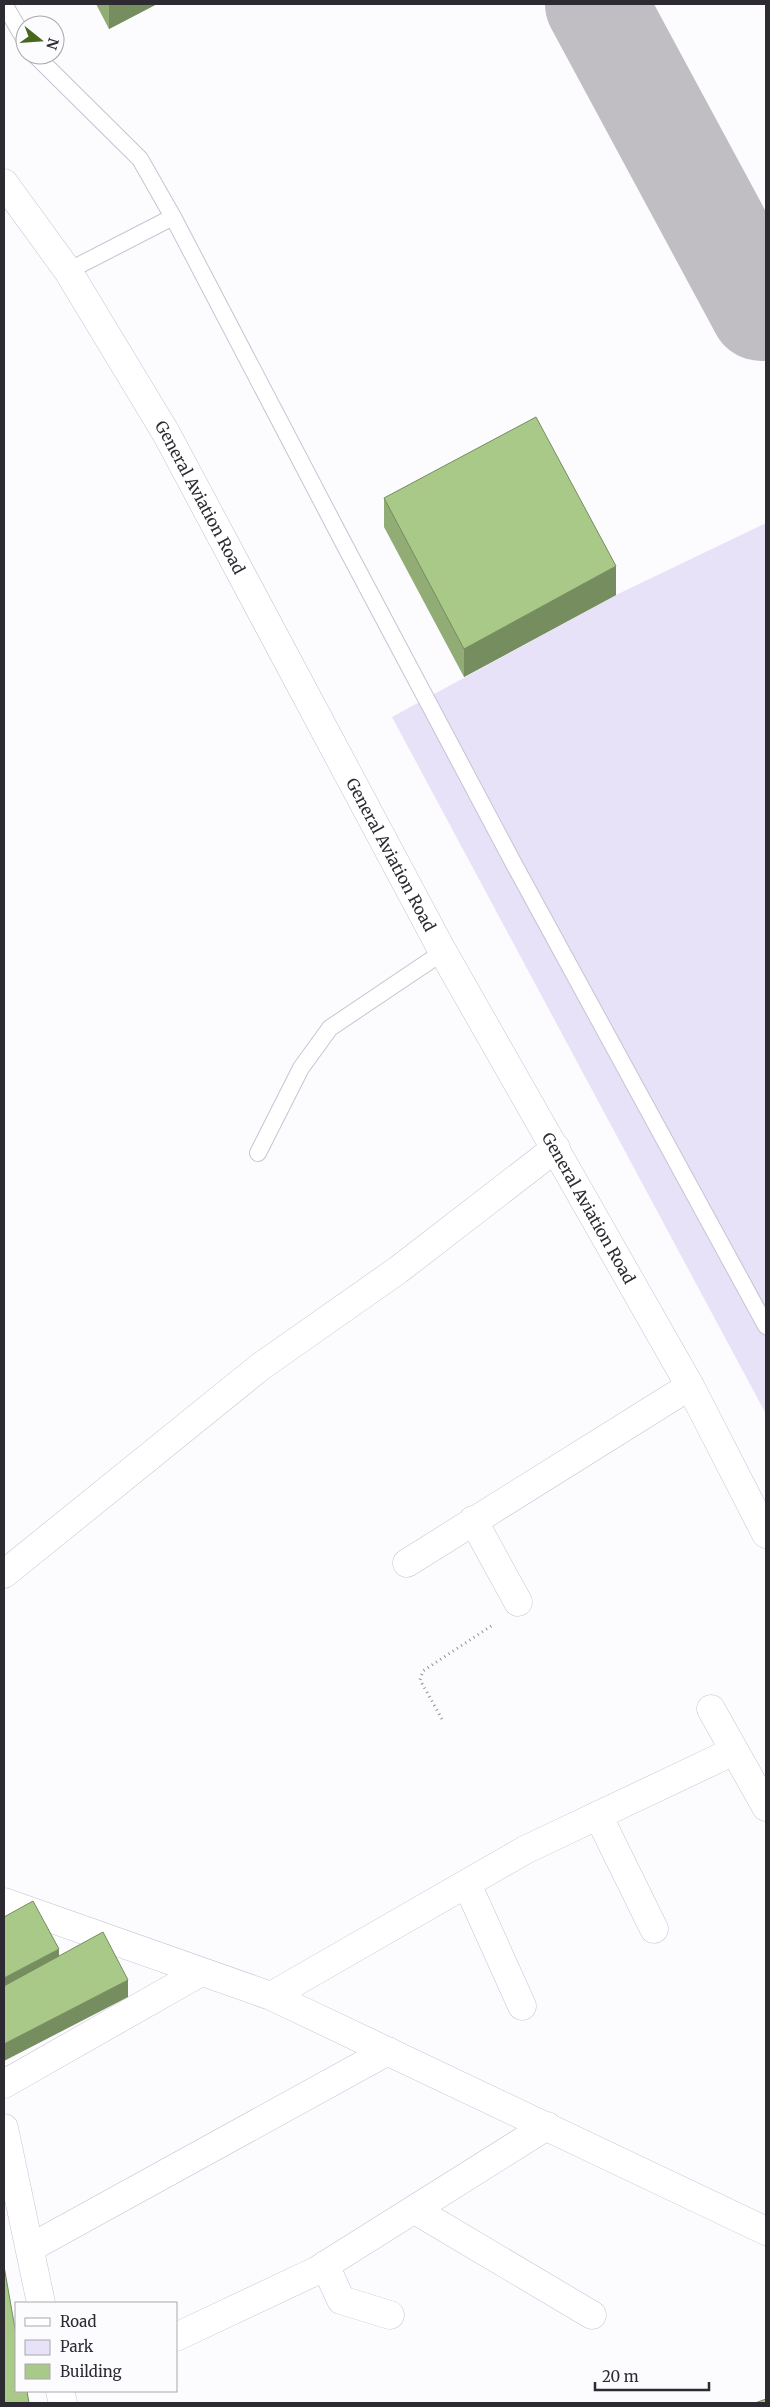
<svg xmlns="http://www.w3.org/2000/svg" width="770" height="2407" viewBox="0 0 770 2407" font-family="Merriweather,serif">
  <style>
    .green { fill: #e7e2f7 }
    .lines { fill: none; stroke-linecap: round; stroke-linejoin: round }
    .taxiway { stroke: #c0bec2; stroke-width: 102 }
    .service-casing { stroke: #c7c3d3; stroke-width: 18 }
    .minor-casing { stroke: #c7c3d3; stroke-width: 29 }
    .secondary-casing { stroke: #c7c3d3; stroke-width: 29 }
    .path { stroke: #929095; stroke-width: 3; stroke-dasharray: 1 4; stroke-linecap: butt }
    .service { stroke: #fff; stroke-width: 16 }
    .minor { stroke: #fff; stroke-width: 28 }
    .secondary { stroke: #fff; stroke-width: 28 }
    .wall { fill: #91ad75 }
    .shaded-wall { fill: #768d5f }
    .building { fill: #a9c988; stroke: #768d5f }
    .labels { text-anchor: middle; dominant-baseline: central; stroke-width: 4; stroke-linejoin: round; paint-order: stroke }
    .street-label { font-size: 16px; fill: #2d2b31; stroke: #fcfbfe }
  </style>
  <rect width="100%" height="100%" fill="#fcfbfe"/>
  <!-- green -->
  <path class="green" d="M766 523V1414L392 717 616 595Z"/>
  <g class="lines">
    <!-- taxiway -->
    <path class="taxiway" d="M596 4 761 310"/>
    <!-- service casing -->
    <g class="service-casing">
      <path id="service" d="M4 4 25 40
        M35 55 140 159 173 217 343 542 515 866 766 1326
        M68 271 173 217
        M258 1153 301 1068 330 1028 443 952"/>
    </g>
    <!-- minor casing -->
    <g class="minor-casing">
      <path id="minor" d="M473 1520 518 1602
        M407 1563 690 1386
        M4 1574 260 1367 398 1270 556 1148
        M711 1709 766 1807
        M598 1815 654 1929
        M467 1884 522 2006
        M4 1902 271 1996 766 2231
        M271 1996 525 1850 734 1751
        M4 2084 201 1972
        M4 2128 41 2303
        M415 2210 592 2315
        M30 2248 388 2051
        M325 2265 341 2300 390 2315
        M176 2337 316 2271 547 2126
        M60 2391 63 2403"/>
    </g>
    <!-- secondary casing -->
    <g class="secondary-casing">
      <g id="secondary">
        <path id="s1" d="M4 183 68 271 166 433 443 952 690 1386 766 1534"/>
      </g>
    </g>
    <!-- path -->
    <path class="path" d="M442 1719 420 1680 423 1671 494 1624"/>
    <!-- service -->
    <use href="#service" class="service"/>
    <!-- minor -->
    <use href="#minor" class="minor"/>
    <!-- secondary -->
    <use href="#secondary" class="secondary"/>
  </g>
  <!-- wall -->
  <path class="wall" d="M96 4H157L109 29Z
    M384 498 616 595 464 677 384 527Z"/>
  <!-- shaded-wall -->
  <path class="shaded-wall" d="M113 4H157L109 29V5Z
    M616 566V595L464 677V649Z
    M59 1949V1966L4 1995V1978Z
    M128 1980V1997L4 2061V2044Z"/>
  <!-- building -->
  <path class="building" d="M536 417 616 566 464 649 384 498Z
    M33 1901 59 1949 4 1978V1917Z
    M103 1932 128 1980 4 2044V1986Z
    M4 2266 16 2334V2391H27L29 2403H4Z
    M766 2399V2403H755Z"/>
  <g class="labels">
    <!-- street labels -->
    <g class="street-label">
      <text stroke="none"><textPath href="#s1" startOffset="371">General Aviation Road</textPath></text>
      <text stroke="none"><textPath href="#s1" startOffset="776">General Aviation Road</textPath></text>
      <text stroke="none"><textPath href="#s1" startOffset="1181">General Aviation Road</textPath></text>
    </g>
  </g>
  <!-- border -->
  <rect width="770" height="2407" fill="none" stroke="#2d2b31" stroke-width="10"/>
  <!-- legend -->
  <rect x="15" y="2302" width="162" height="90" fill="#fcfbfe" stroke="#a9a8ac"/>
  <rect x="25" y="2318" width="25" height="8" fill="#ffffff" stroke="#a9a8ac"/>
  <text x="60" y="2327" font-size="15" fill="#2d2b31">Road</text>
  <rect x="25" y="2340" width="25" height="15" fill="#e7e2f7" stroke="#a9a8ac"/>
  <text x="60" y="2352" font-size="15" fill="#2d2b31">Park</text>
  <rect x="25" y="2364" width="25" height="15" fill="#a9c988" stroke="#a9a8ac"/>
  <text x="60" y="2377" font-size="15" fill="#2d2b31">Building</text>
  <!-- north arrow -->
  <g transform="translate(40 40) rotate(107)"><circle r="24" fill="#fcfbfe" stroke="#a9a8ac"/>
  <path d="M0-4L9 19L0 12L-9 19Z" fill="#48671d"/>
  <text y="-8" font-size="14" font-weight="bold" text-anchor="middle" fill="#2d2b31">N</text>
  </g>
  <!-- scale -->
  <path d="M595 2382v8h114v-8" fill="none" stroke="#2d2b31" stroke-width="2.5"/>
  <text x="602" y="2382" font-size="15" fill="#2d2b31" stroke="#fcfbfe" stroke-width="4" paint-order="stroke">20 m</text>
</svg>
